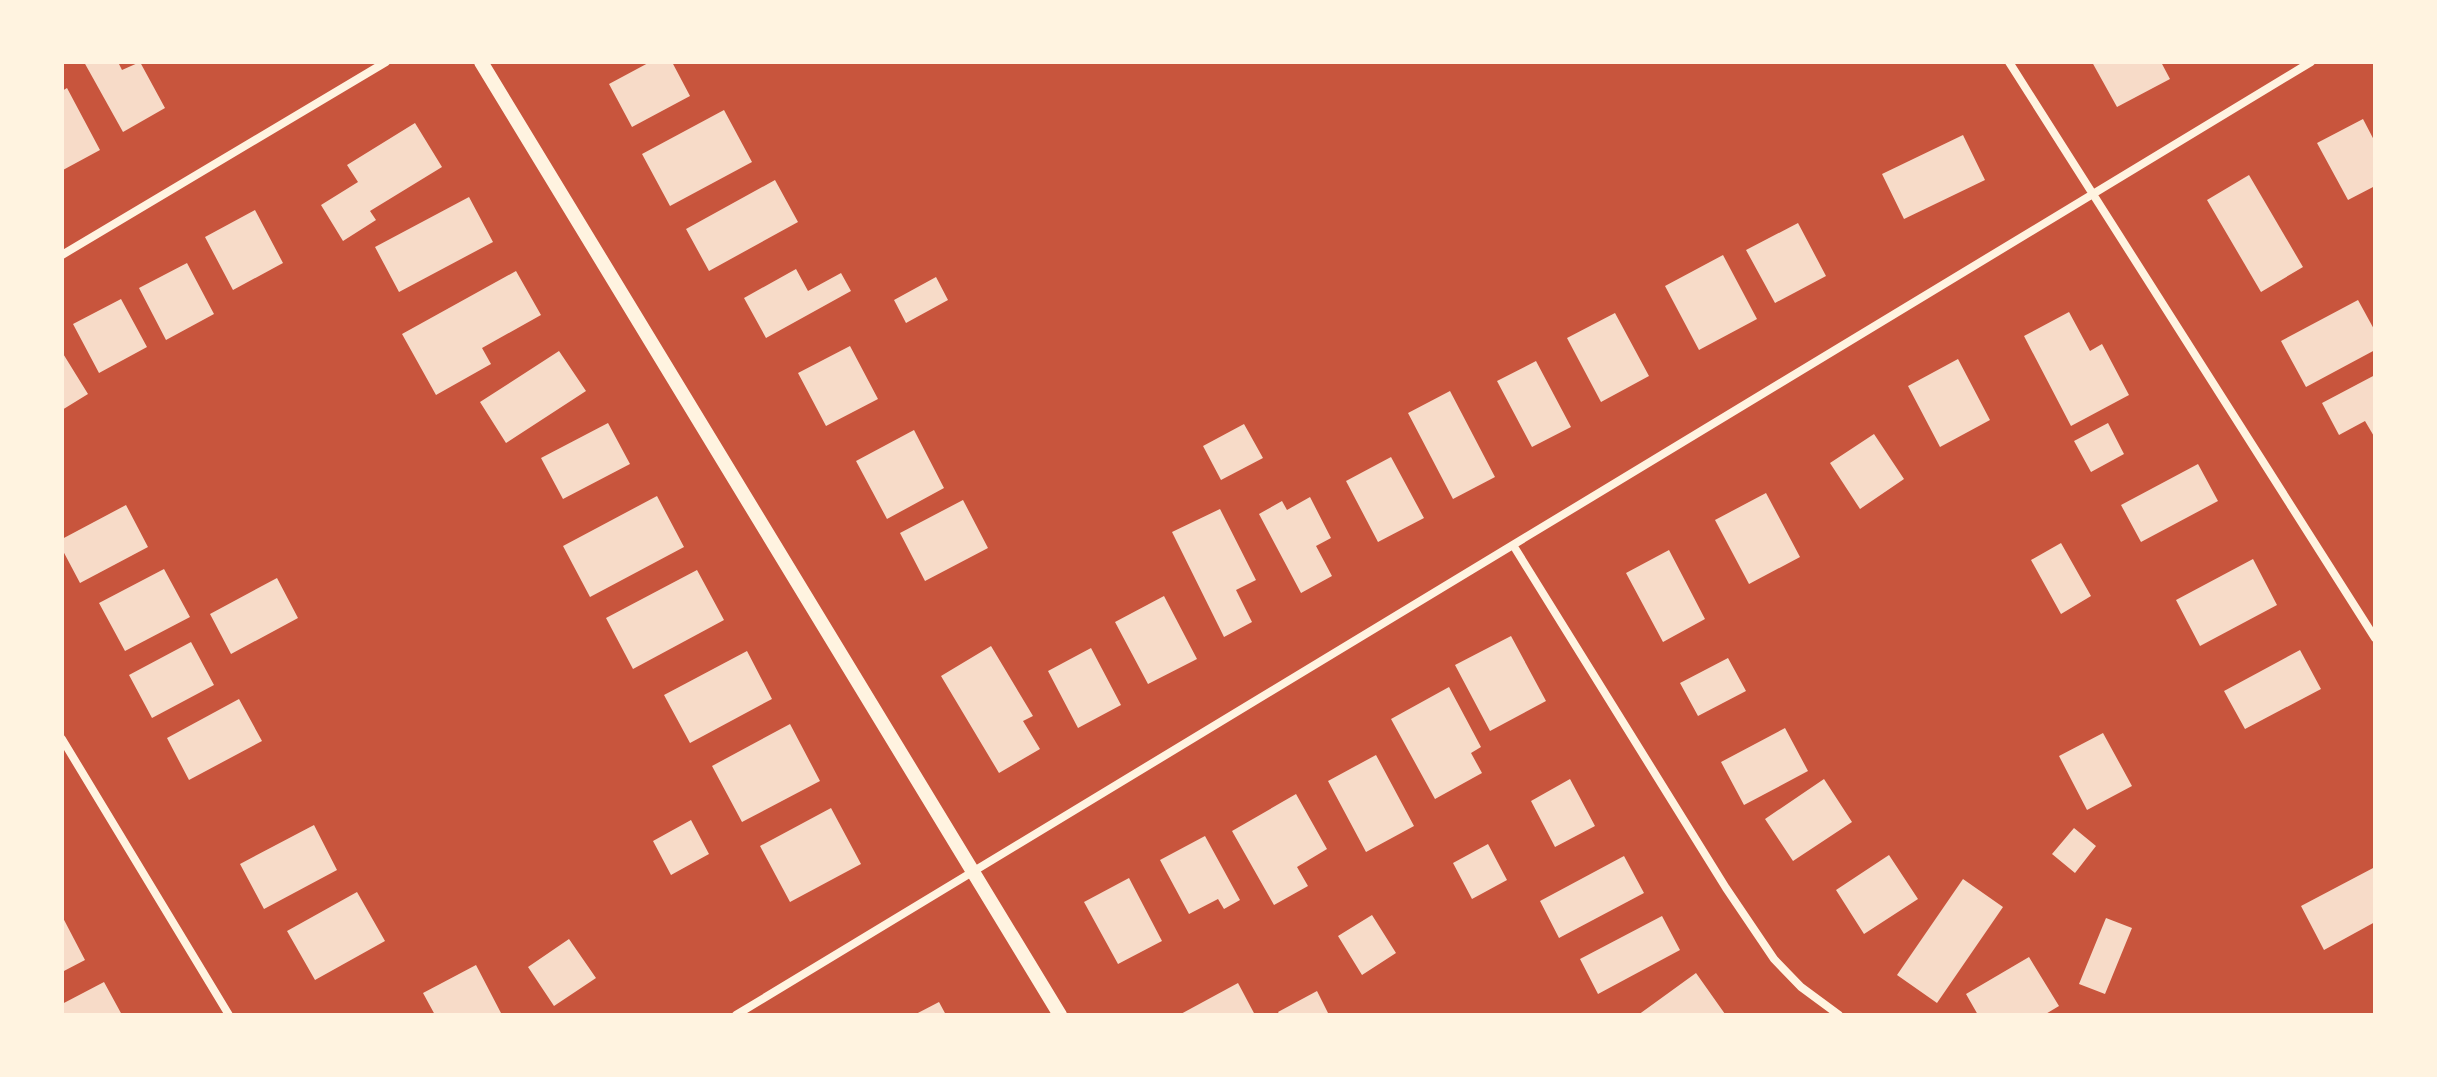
<svg xmlns="http://www.w3.org/2000/svg" width="2437" height="1077" viewBox="0 0 2437 1077" font-family="Overpass,sans-serif">
  <style>
    .building { fill: #f7dbc8 }
    .lines { fill: none; stroke-linecap: round; stroke-linejoin: round }
    .minor { stroke: #fff3e0; stroke-width: 8 }
    .tertiary { stroke: #fff3e0; stroke-width: 14 }
  </style>
  <rect width="100%" height="100%" fill="#c8553d"/>
  <!-- building -->
  <path class="building" d="M84 62H118L122 70 140 62 165 108 123 132Z
    M650 62H672L690 96 632 127 609 84Z
    M2092 62H2161L2170 79 2117 107Z
    M67 88 100 150 63 170 62 91Z
    M724 110 752 162 670 206 642 154Z
    M2363 119 2375 142V186L2348 200 2317 143Z
    M415 123 442 167 370 211 376 220 343 241 321 205 358 182 347 165Z
    M1963 135 1985 180 1904 219 1882 174Z
    M2249 175 2303 267 2261 292 2207 200Z
    M775 180 798 222 709 271 686 229Z
    M469 197 493 242 399 292 375 247Z
    M255 210 283 263 233 290 205 237Z
    M1798 223 1826 276 1775 303 1746 250Z
    M1723 255 1757 319 1699 350 1665 286Z
    M187 263 214 314 166 340 139 288Z
    M796 269 808 291 841 273 851 291 766 338 744 298Z
    M516 271 541 315 482 348 491 364 436 395 402 334Z
    M936 277 948 300 906 323 894 300Z
    M121 299 147 347 99 373 73 324Z
    M2358 300 2375 331V350L2306 387 2281 341Z
    M2069 312 2090 351 2102 344 2129 395 2071 426 2024 336Z
    M1615 313 1649 376 1601 402 1567 338Z
    M850 346 878 399 826 426 798 373Z
    M559 351 586 391 506 443 480 402Z
    M62 352 88 394 62 410Z
    M1958 359 1990 420 1940 447 1908 386Z
    M1536 361 1571 427 1532 447 1497 381Z
    M2375 375V438L2365 421 2339 435 2322 403Z
    M1450 391 1495 477 1453 499 1408 413Z
    M608 423 630 464 563 499 541 458Z
    M2108 423 2124 454 2091 472 2074 441Z
    M1244 424 1263 458 1221 480 1203 446Z
    M914 430 944 488 887 519 856 461Z
    M1874 434 1904 479 1860 509 1830 463Z
    M1391 457 1424 518 1378 542 1346 481Z
    M2198 464 2218 501 2141 542 2121 505Z
    M1766 493 1800 557 1749 584 1715 520Z
    M657 496 684 547 590 597 563 546Z
    M1310 497 1331 538 1316 546 1332 576 1301 593 1259 514 1282 501 1287 510Z
    M963 500 988 548 925 581 900 533Z
    M126 505 148 547 80 583 62 549V539Z
    M1220 509 1256 580 1236 590 1252 622 1224 637 1172 532Z
    M2061 543 2091 596 2061 614 2031 560Z
    M1669 550 1705 619 1663 642 1626 573Z
    M2253 559 2277 605 2200 646 2176 600Z
    M164 569 190 617 125 651 99 603Z
    M697 570 724 620 633 669 606 618Z
    M277 578 298 618 231 654 210 614Z
    M1164 596 1197 659 1148 684 1115 622Z
    M1511 636 1546 701 1490 731 1455 665Z
    M191 642 214 685 152 718 129 675Z
    M991 646 1033 716 1023 721 1040 749 999 773 941 676Z
    M1091 648 1121 705 1078 728 1048 671Z
    M2300 650 2321 689 2245 729 2224 691Z
    M747 651 772 699 690 743 664 695Z
    M1728 658 1746 691 1698 716 1680 683Z
    M1449 687 1481 747 1471 753 1482 773 1435 799 1391 719Z
    M239 699 262 741 189 780 167 738Z
    M790 724 820 781 742 822 712 766Z
    M1785 728 1808 771 1744 805 1721 762Z
    M2103 733 2132 786 2087 810 2059 756Z
    M1376 755 1414 826 1366 852 1328 781Z
    M1570 779 1595 826 1555 847 1531 801Z
    M1824 779 1852 822 1793 861 1765 819Z
    M1296 794 1327 849 1297 867 1308 886 1274 905 1232 831Z
    M831 808 861 864 790 902 760 846Z
    M691 820 709 854 671 875 653 841Z
    M314 825 337 870 264 909 240 864Z
    M2074 828 2096 846 2075 873 2052 854Z
    M1205 836 1240 900 1224 909 1218 899 1189 914 1160 860Z
    M1488 844 1507 880 1472 899 1453 863Z
    M1889 855 1918 899 1864 934 1836 890Z
    M1624 856 1644 893 1559 938 1540 901Z
    M2375 867V922L2324 950 2301 906Z
    M1129 878 1162 941 1118 964 1084 902Z
    M1963 879 2003 907 1937 1003 1897 975Z
    M357 892 385 941 315 980 287 931Z
    M1372 915 1396 953 1362 975 1338 936Z
    M62 916 85 960 62 972Z
    M1662 916 1680 950 1598 994 1580 959Z
    M2106 918 2132 928 2105 994 2079 984Z
    M569 939 596 978 554 1006 528 967Z
    M2029 957 2059 1006 2044 1015H1978L1966 994Z
    M476 965 502 1015H435L423 993Z
    M1696 973 1725 1014 1723 1015H1638Z
    M104 982 122 1015H62V1004Z
    M1238 983 1255 1015H1179Z
    M1317 991 1329 1015H1280L1278 1012Z
    M939 1002 946 1015H914Z"/>
  <g class="lines">
    <!-- minor -->
    <path class="minor" d="M2009 62 2375 638
      M62 255 386 62
      M1513 545 1726 888 1774 959 1801 987 1839 1015
      M62 739 229 1015
      M736 1015 2311 62"/>
    <!-- tertiary -->
    <path class="tertiary" d="M481 62 1060 1015"/>
  </g>
  <!-- border -->
  <rect width="2437" height="1077" fill="none" stroke="#fff3e0" stroke-width="128"/>
</svg>
